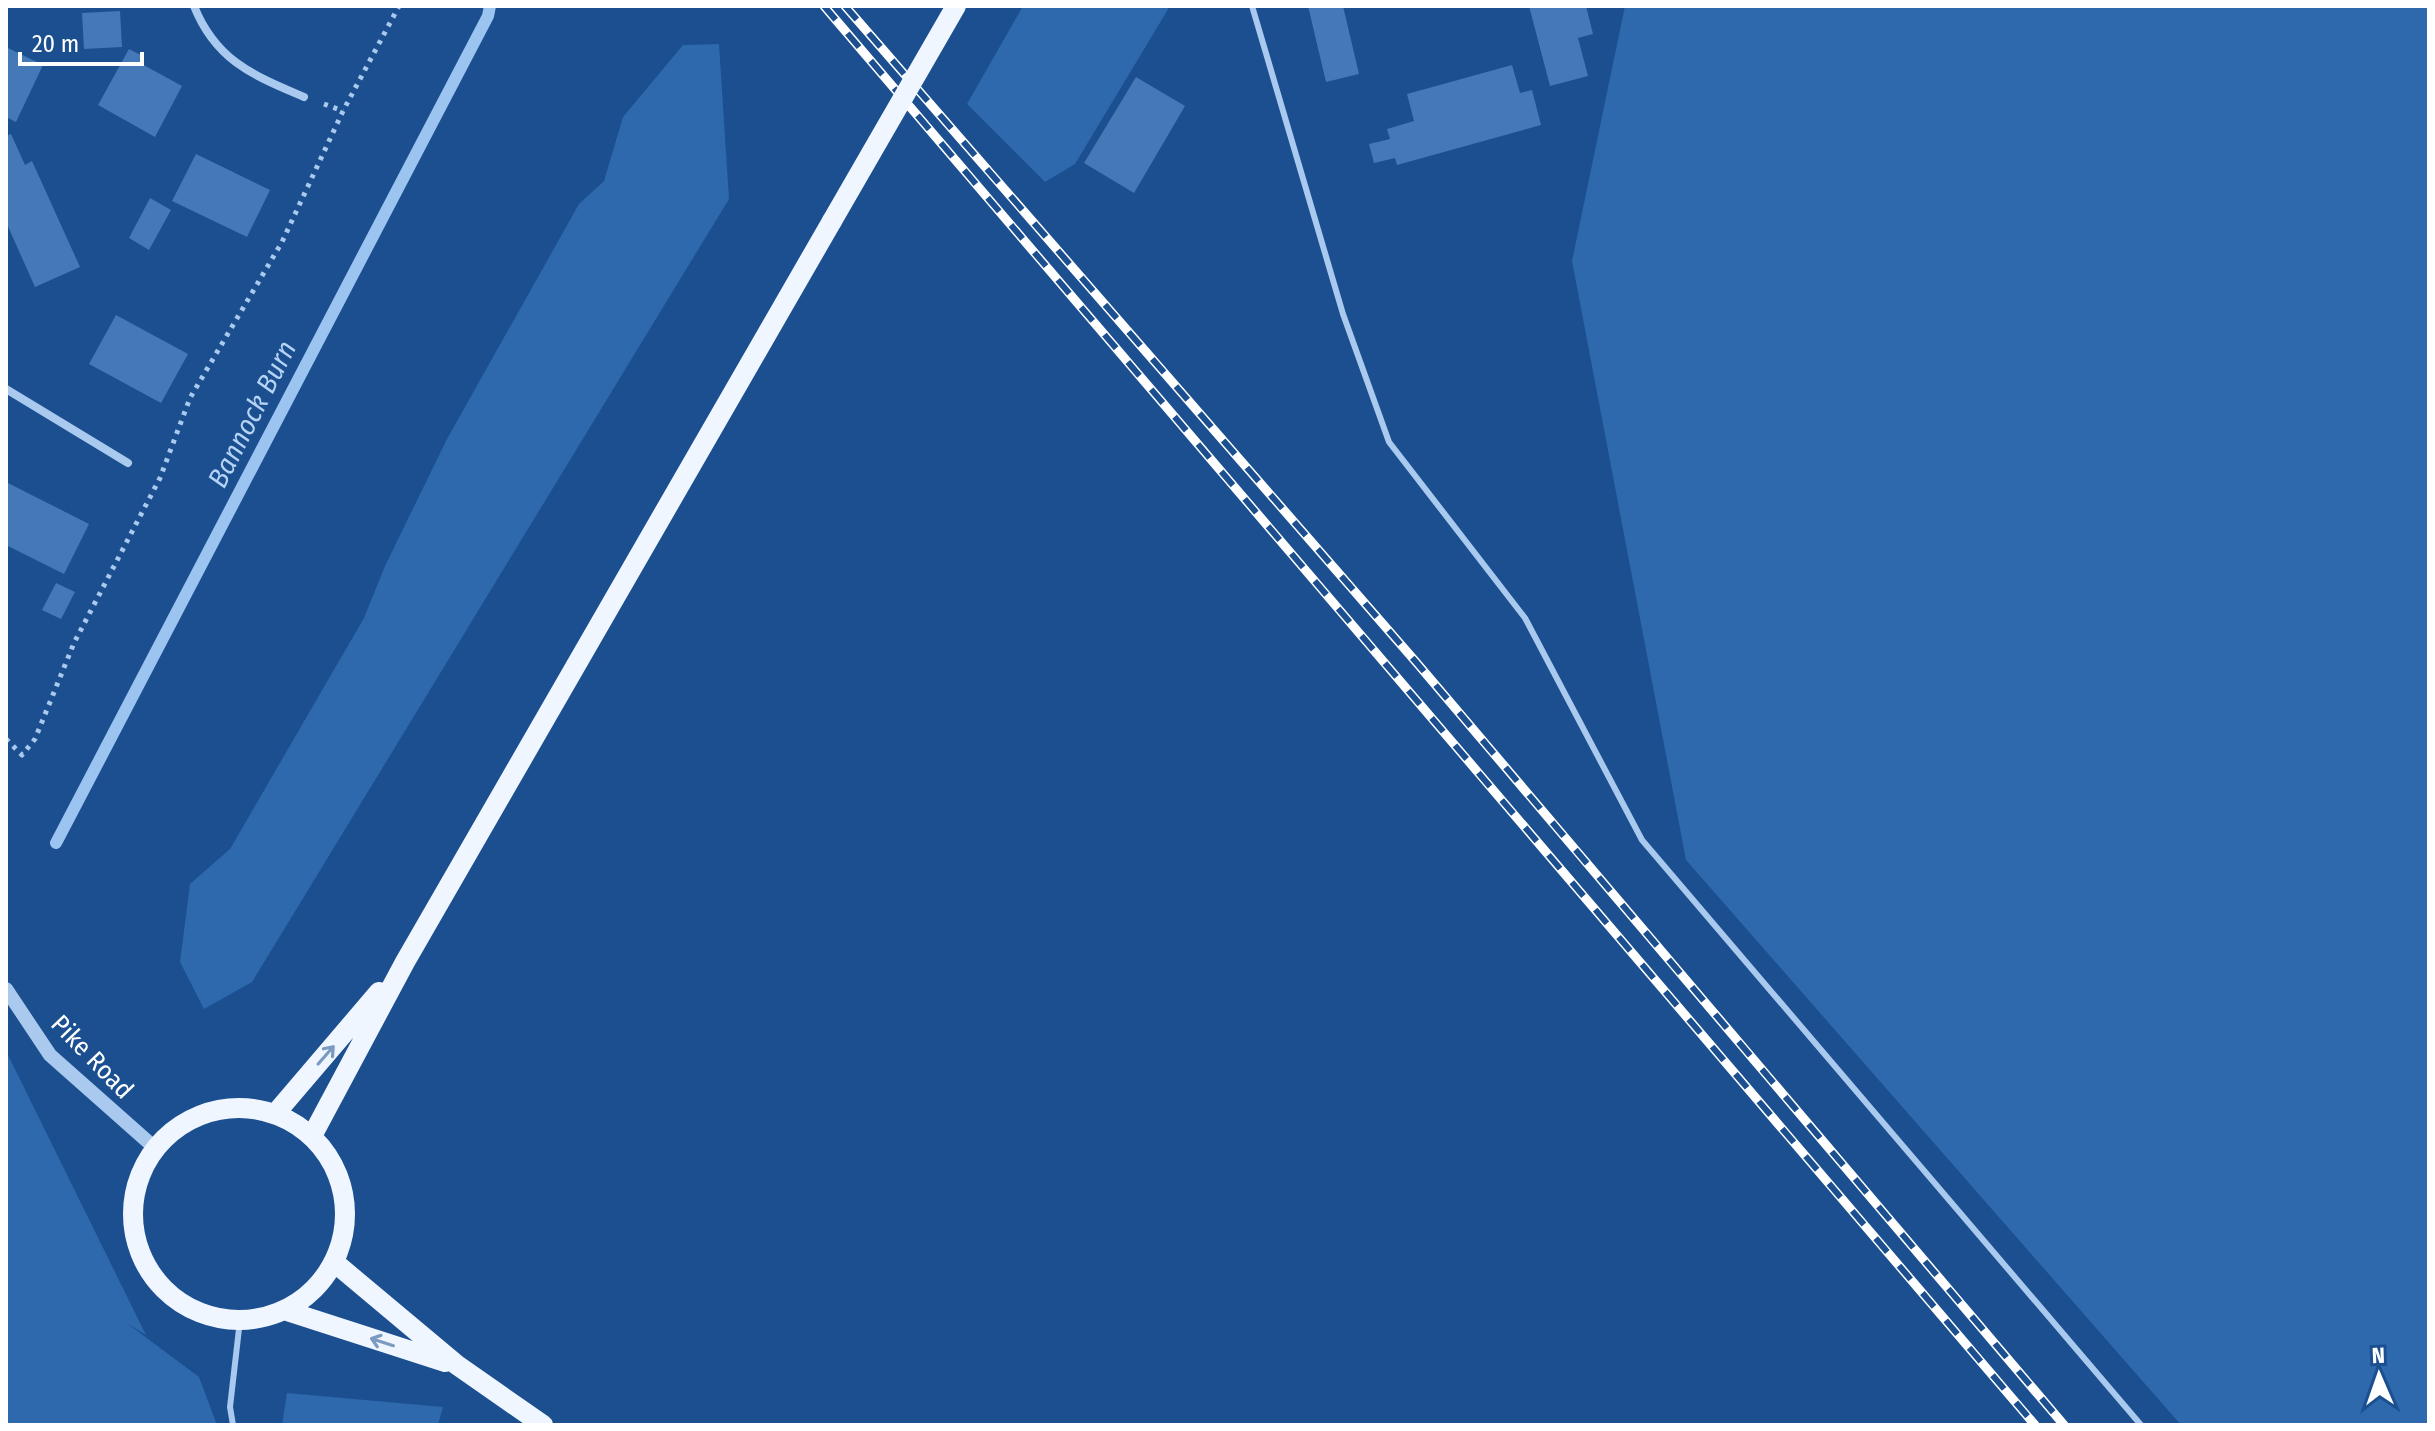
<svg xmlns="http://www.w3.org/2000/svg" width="2435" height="1431" viewBox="0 0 2435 1431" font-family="'Fira Sans Condensed',sans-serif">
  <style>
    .green { fill: #2e69ad }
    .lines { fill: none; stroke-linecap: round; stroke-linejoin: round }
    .stream { stroke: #9cc4f0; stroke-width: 12 }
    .building { fill: #4478b7 }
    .path { stroke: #a9c9ee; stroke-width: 5; stroke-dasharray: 4 6; stroke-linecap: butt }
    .service { stroke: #a9c9ee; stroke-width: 6 }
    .minor { stroke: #a9c9ee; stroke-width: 8 }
    .tertiary { stroke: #a9c9ee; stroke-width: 14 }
    .primary { stroke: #f0f6ff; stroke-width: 20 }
    .rail-casing { stroke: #fff; stroke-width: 9 }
    .rail { stroke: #1b4f8f; stroke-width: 6; stroke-dasharray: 18; stroke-linecap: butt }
    .primary-bridge { stroke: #f0f6ff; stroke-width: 20 }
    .oneway { stroke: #7b9ac1 }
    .labels { text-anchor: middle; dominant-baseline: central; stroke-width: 8; stroke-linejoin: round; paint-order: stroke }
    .street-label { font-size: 26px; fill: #fff; stroke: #1b4f8f }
    .water-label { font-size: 28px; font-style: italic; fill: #b5d3f5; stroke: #1b4f8f }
  </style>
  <rect width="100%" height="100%" fill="#1b4f8f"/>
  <!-- green -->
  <path class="green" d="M1023 6H1170L1075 164 1045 182 967 104Z
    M1625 6H2429V1425H2181L1686 860 1572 261Z
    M719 44 729 199 252 982 204 1009 180 962 190 884 230 849 364 618 385 566 447 439 579 204 604 181 623 117 683 45Z
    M6 1051 146 1335 128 1324 199 1377 217 1425H6Z
    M287 1393 443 1407 438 1425H282Z"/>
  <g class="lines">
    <!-- stream -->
    <path class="stream" d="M56 843 488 16 490 6"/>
  </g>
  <!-- building -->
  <path class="building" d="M1308 6H1343L1359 74 1326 82Z
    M1529 6H1586L1593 34 1578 38 1588 76 1550 86Z
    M120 11 122 47 84 49 82 13Z
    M6 47 43 65 16 122 6 117Z
    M129 49 143 56 140 63 182 86 155 137 98 105Z
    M1512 65 1520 93 1532 90 1541 125 1397 165 1395 158 1374 163 1369 144 1390 139 1387 129 1414 121 1407 94Z
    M1136 77 1185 106 1134 193 1084 163Z
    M11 134 25 165 32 161 80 267 35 287 6 222V136Z
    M196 154 270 190 247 237 172 201Z
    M150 198 171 210 149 250 129 238Z
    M116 315 188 354 161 403 89 364Z
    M6 482 89 524 64 574 6 545Z
    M56 583 75 592 61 619 42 610Z"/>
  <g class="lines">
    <!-- path -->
    <path class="path" d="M324 104 343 111
      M6 739 22 755 35 739 74 643 160 478 190 398 282 242 343 111 399 6"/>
    <!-- service -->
    <path class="service" d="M1252 6 1343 314 1389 442 1525 618 1642 840 2141 1425
      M233 1425 230 1407 240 1320"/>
    <!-- minor -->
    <path class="minor" d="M194 6C216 61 253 75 304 97
      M6 389 128 463"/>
    <!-- tertiary -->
    <path class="tertiary" d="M6 989 50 1055 155 1148"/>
    <!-- primary -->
    <path class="primary" d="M133 1214a106 106 0 1 1 212 0a106 106 0 1 1-212 0Z
      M275 1114 379 992
      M312 1136 405 962 832 221
      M334 1262 457 1365 543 1425
      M284 1310 445 1362"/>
    <!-- rail casing -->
    <g class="rail-casing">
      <path id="rail" d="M824 6 2035 1425
        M845 6 1416 662 2064 1425"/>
    </g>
    <!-- rail -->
    <use href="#rail" class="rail"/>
    <!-- primary-bridge -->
    <path class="primary-bridge" d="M832 221 956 6"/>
  </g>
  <!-- one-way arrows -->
  <defs><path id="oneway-shaft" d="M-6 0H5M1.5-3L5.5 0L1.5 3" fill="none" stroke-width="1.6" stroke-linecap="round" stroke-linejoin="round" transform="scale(2)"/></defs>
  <g class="oneway">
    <use href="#oneway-shaft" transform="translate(326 1055) rotate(-49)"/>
    <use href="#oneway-shaft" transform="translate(382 1342) rotate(-162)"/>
  </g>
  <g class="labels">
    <!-- street labels -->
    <g class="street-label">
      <text transform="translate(92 1057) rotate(46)">Pike Road</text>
    </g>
    <!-- water labels -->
    <g class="water-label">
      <text transform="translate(252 414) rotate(-63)">Bannock Burn</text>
    </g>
  </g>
  <!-- border -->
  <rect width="2435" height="1431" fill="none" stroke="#ffffff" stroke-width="16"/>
  <!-- north arrow -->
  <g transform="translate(2379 1375) rotate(358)" stroke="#1b4f8f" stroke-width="6" paint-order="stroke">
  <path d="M0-6L14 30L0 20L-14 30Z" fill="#ffffff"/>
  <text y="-12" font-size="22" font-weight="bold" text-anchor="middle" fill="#ffffff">N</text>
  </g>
  <!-- scale -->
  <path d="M20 52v12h122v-12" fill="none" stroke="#ffffff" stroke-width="4"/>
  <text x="32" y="52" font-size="24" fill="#ffffff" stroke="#1b4f8f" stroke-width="6" paint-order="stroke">20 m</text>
</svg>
